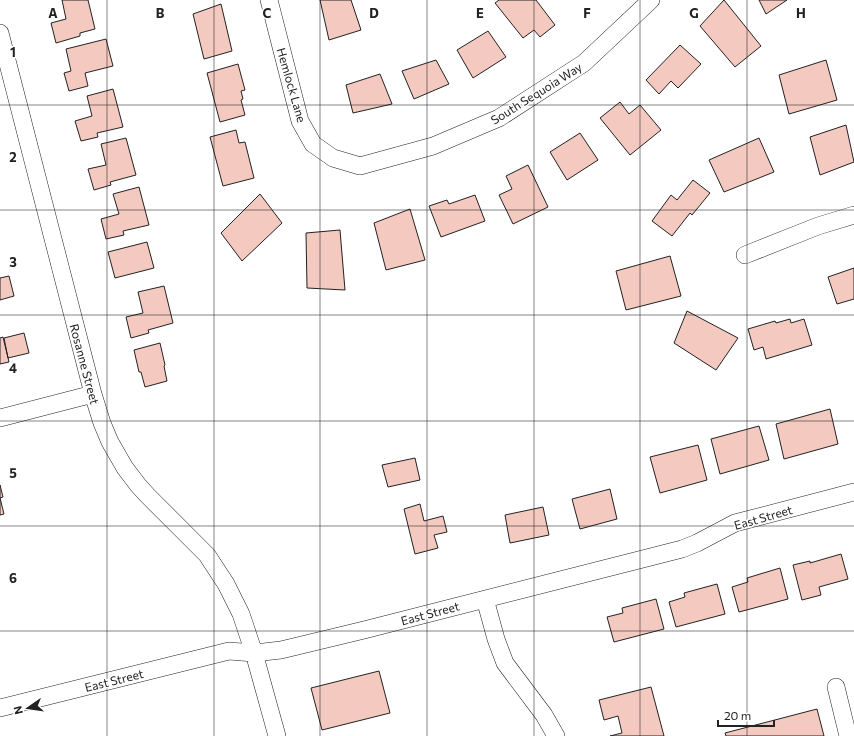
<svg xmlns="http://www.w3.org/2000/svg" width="854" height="736" viewBox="0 0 854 736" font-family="Commissioner,sans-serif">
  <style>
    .building { fill: #f3c9c0; stroke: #222 }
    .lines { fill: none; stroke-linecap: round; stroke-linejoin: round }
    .minor-casing { stroke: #222; stroke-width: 18 }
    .minor { stroke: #fff; stroke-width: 17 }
    .grid { fill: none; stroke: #222; stroke-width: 1; stroke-opacity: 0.55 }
    .labels { text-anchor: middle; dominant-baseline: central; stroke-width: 3; stroke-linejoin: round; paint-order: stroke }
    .street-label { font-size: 12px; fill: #222; stroke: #fff }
    .grid-label { font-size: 13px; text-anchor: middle; font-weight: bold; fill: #222; stroke: #fff; stroke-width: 3; stroke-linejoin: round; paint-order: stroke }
  </style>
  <rect width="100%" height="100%" fill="#fff"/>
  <!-- building -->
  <path class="building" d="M62 0H88L95 29 80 33V36L56 43 51 23 66 19Z
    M320 0H351L361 30 329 40Z
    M499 0H536L555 25 540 37 534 30 523 38 495 3Z
    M724 0 761 46 735 67 700 26Z
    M759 0H787L766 14Z
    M221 4 232 51 204 59 193 14Z
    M488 31 506 57 473 78 457 50Z
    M106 39 113 66 85 73 88 86 69 91 64 73 71 71 66 49Z
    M680 45 701 64 678 88 671 81 659 94 646 80Z
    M436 60 449 84 414 99 402 71Z
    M826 60 837 100 789 114 779 75Z
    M238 64 245 90 241 91 243 99 241 100 245 115 220 122 207 73Z
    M380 74 392 104 353 113 346 85Z
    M113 89 123 127 97 133 98 137 81 141 75 121 92 116 87 96Z
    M620 102 629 114 640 105 661 130 630 155 600 118Z
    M846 125 854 162 820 175 810 137Z
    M236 130 239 143 245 142 254 178 223 186 210 137Z
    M580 133 598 160 567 180 550 152Z
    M126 138 136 175 110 182 111 185 94 190 88 169 106 165 101 144Z
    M759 138 774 172 724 192 709 160Z
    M528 165 548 207 513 224 499 195 512 189 506 176Z
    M693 180 710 193 692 215 690 213 672 236 652 221 671 195 677 200Z
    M139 187 149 225 123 231 124 235 106 239 101 219 119 214 113 194Z
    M260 194 282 223 242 261 221 233Z
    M475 195 485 221 441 237 429 206 447 200 449 204Z
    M410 209 425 260 386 270 374 223Z
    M340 230 345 290 307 288 306 233Z
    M147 242 154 268 115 278 108 252Z
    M670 256 681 296 626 310 616 271Z
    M854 268V299L837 304 828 277Z
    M9 276 14 296 0 300V278Z
    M164 286 173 323 148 330 149 333 131 338 126 317 143 313 138 292Z
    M687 311 738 338 716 370 674 343Z
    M790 319 791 323 804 319 812 345 766 359 763 347 754 350 748 329 775 321 776 323Z
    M24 333 29 353 8 358 4 338Z
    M3 337 9 362 0 364V338Z
    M160 343 165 365 164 366 167 381 145 387 141 372H139L134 350Z
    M830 409 838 444 784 459 776 424Z
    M759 426 769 460 720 474 711 439Z
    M698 445 707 480 660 493 650 457Z
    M415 458 420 480 388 487 382 465Z
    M0 485 3 497 0 498 4 514 0 515Z
    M610 489 617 519 580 529 572 499Z
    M420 504 424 521 443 516 447 532 434 535 438 548 415 554 404 509Z
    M543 507 549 535 510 543 505 515Z
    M841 554 848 579 819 587 821 595 802 600 793 565 810 561V563Z
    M780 568 788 599 739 612 732 587 748 582 747 578Z
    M717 584 725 614 676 627 669 602 685 597 684 593Z
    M656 599 664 629 614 642 607 617 623 613 622 608Z
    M379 671 390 713 322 730 311 688Z
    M651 687 664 736H610L622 733 618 716 604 720 599 700Z
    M817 709 824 736H726L725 733Z"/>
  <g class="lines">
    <!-- minor casing -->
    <g class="minor-casing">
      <path id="minor" d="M269 0 300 121 313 144 333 158 360 166 433 146 499 118 584 63 651 0
        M0 33 93 394 102 423 110 442 125 468 138 485 147 495 207 555 226 584 241 614 254 653 277 736
        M745 255 818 226 854 215
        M0 418 93 394
        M485 599 496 639 505 663 544 715 556 736
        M836 687 848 736
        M0 708 229 651 254 653 281 650 364 630 682 549 697 543 735 523 854 492"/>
    </g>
    <!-- minor -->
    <use href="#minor" class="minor"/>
  </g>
  <!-- grid -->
  <path class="grid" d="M107 0V736M214 0V736M320 0V736M427 0V736M534 0V736M640 0V736M747 0V736M0 105H854M0 210H854M0 315H854M0 421H854M0 526H854M0 631H854"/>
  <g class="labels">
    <!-- street labels -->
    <g class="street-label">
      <text transform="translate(292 85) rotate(74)">Hemlock Lane</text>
      <text transform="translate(536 93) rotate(-32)">South Sequoia Way</text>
      <text transform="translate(85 364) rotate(75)">Rosanne Street</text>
      <text transform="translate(763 517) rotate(-16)">East Street</text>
      <text transform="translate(430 613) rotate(-15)">East Street</text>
      <text transform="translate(114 680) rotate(-14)">East Street</text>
    </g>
  </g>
  <g class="grid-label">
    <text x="53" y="18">A</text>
    <text x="160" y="18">B</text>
    <text x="267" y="18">C</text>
    <text x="374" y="18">D</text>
    <text x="480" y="18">E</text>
    <text x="587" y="18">F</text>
    <text x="694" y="18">G</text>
    <text x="801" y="18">H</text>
    <text x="13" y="57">1</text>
    <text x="13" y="162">2</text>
    <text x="13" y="267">3</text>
    <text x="13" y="373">4</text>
    <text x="13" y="478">5</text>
    <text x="13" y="583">6</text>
  </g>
  <!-- north arrow -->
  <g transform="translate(28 708) rotate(257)" stroke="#ffffff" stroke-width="3" paint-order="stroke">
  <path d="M0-3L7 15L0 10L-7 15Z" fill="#222222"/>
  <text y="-6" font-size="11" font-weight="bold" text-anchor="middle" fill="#222222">N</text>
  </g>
  <!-- scale -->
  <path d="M718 720v6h56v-6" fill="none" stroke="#222222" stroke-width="2"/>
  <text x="724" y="720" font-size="12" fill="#222222" stroke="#ffffff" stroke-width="3" paint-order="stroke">20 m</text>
</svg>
